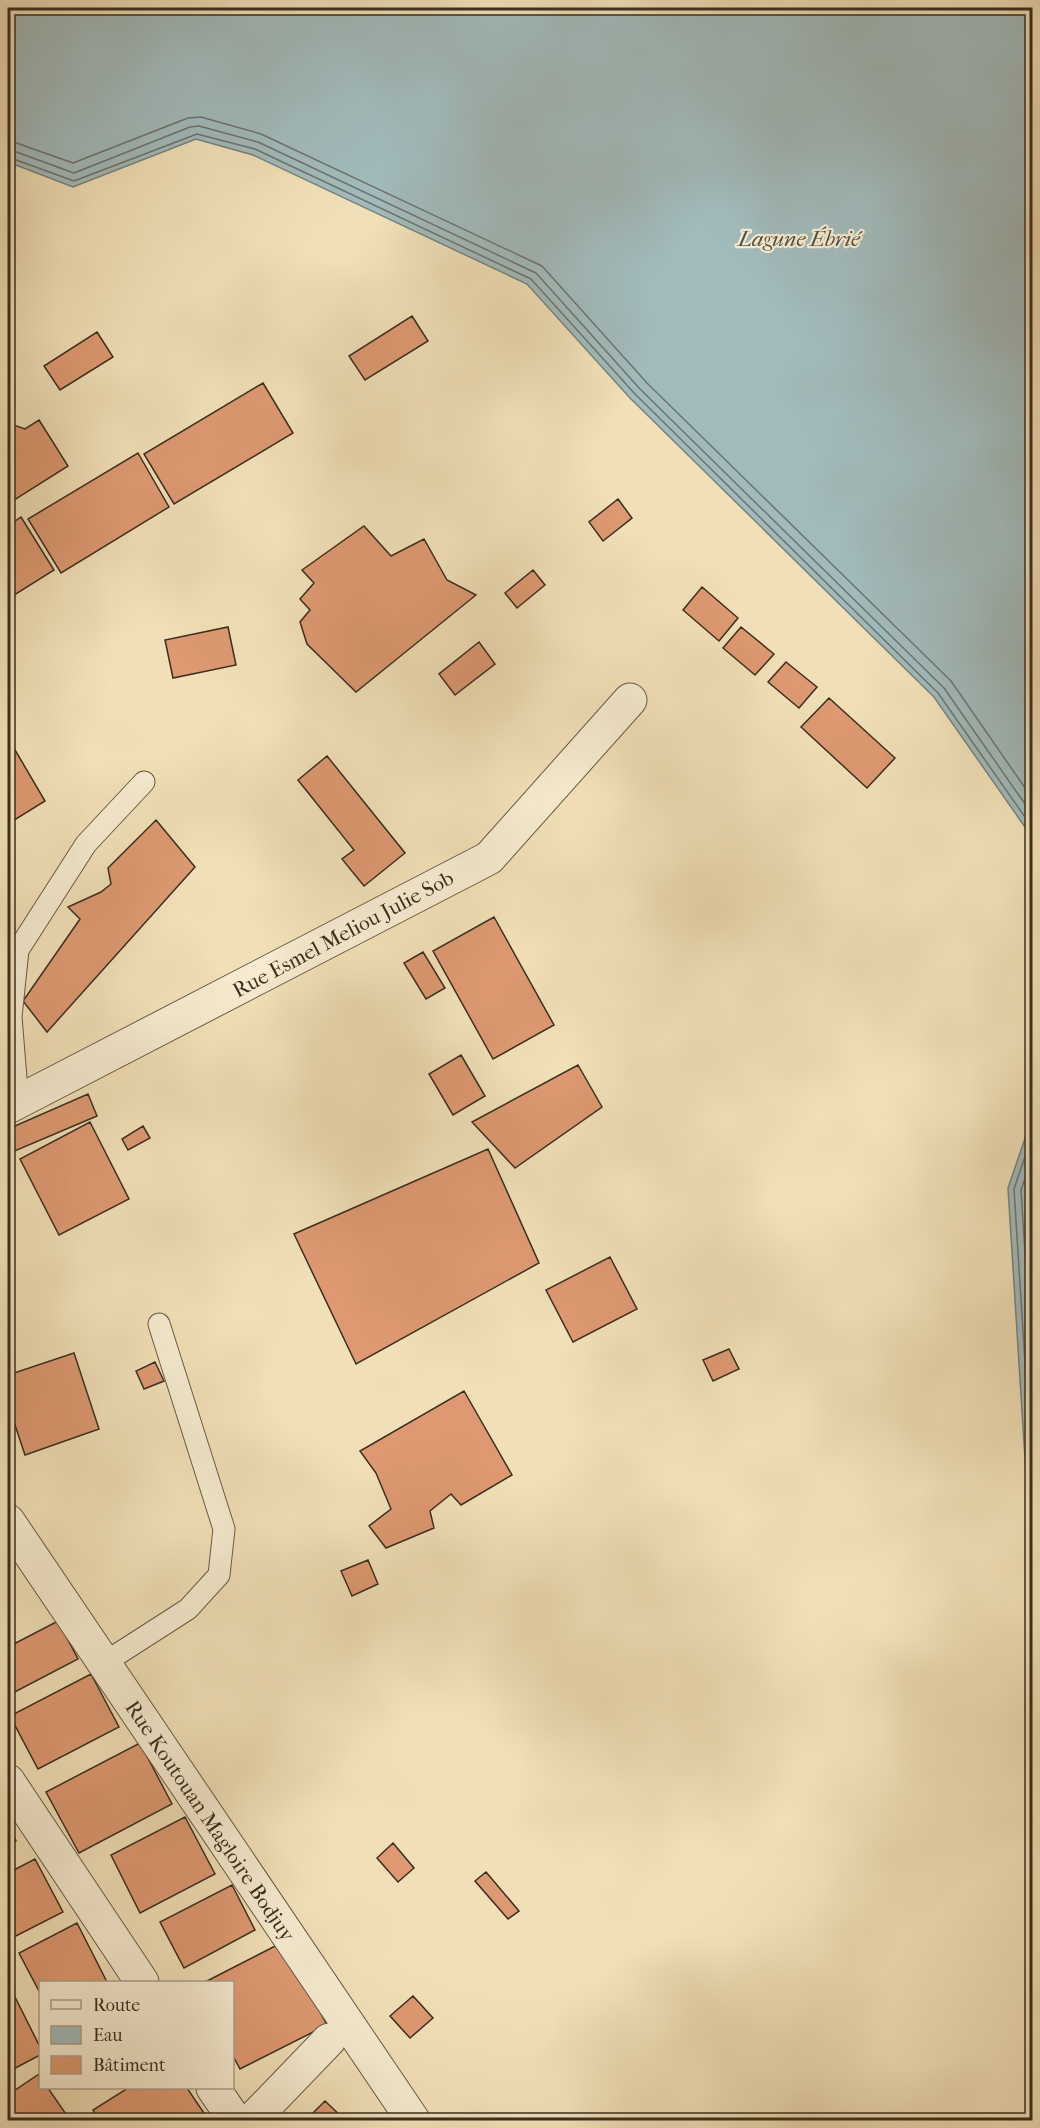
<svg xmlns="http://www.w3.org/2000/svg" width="1040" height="2128" viewBox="0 0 1040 2128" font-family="'IM FELL French Canon',serif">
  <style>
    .water { fill: #a1babb; stroke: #77827d; stroke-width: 1.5 }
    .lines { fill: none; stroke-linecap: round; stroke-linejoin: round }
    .shore { stroke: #6d746e; stroke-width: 1.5 }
    .building { fill: #de9972; stroke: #392e20; stroke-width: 1.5 }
    .service-casing { stroke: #675a46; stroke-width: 23 }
    .minor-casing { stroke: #675a46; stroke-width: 35 }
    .service { stroke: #f6ebd0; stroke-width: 21 }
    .minor { stroke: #f6ebd0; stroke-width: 33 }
    .labels { text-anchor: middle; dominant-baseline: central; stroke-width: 4.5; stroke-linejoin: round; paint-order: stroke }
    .street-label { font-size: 21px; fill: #392e20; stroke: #f6ebd0 }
    .water-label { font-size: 22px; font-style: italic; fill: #535147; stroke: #f6ebd0 }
  </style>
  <rect width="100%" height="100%" fill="#f1e0b7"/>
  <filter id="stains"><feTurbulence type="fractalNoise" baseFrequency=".00333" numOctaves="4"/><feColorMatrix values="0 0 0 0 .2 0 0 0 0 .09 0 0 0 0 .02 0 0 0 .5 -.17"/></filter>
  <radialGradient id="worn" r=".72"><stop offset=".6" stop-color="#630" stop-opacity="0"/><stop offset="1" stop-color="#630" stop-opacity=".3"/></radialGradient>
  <!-- water -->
  <path class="water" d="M8 8H1032V837L934 697 630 398 527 284 253 155 196 139 73 187 8 162Z
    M1032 1118V1485L1026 1475 1008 1188Z"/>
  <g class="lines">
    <!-- shore -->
    <path class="shore" d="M8 140 73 163 188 118 201 117 261 134 542 266 647 383 951 681 1032 798
      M8 149 74 173 190 127 199 126 258 142 536 273 640 389 944 688 1032 814
      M8 157 74 181 197 134 255 149 531 279 635 394 938 693 1032 827
      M1032 1136 1014 1189 1032 1473
      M1032 1158 1021 1190 1032 1362"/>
  </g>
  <!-- building -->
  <path class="building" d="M412 316 428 341 365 380 349 356Z
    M97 332 113 357 60 390 44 366Z
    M263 383 293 433 174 504 144 454Z
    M39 420 68 466 8 504V423L25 429Z
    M138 453 169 507 61 573 28 519Z
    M618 499 632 518 603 541 589 522Z
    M21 517 54 570 8 599V526Z
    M364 526 391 556 424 539 447 580 476 595 356 692 307 644 300 622 310 610 300 599 314 583 302 570Z
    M533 570 545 585 517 608 505 593Z
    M702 587 738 618 719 641 683 610Z
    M228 627 236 665 173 678 165 640Z
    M741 627 774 654 755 675 723 648Z
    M479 642 495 664 455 695 439 674Z
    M786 662 817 687 799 708 768 682Z
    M829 698 895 758 867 788 801 727Z
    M8 738 45 801 8 824Z
    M327 756 405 853 364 886 342 859 354 850 298 780Z
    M156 820 195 867 47 1032 23 1001 80 919 68 907 101 892 111 884 108 868Z
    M494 917 554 1025 493 1059 433 951Z
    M423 952 445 988 426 999 404 963Z
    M461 1055 485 1096 453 1115 429 1074Z
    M578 1065 602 1107 515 1168 472 1122Z
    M88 1094 97 1116 10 1153 8 1129Z
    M90 1122 129 1199 59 1235 20 1159Z
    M143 1126 150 1138 128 1150 122 1139Z
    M488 1149 539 1263 356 1364 294 1234Z
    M610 1257 637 1309 573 1342 546 1290Z
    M729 1349 739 1369 713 1381 703 1360Z
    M74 1353 99 1429 25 1455 8 1404V1375Z
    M155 1362 164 1381 144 1389 136 1371Z
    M464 1391 512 1475 461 1505 451 1494 430 1511 434 1528 386 1548 369 1526 391 1509 376 1473 360 1451Z
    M368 1560 378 1584 352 1596 341 1571Z
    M58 1621 78 1659 11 1694 8 1687V1647Z
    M91 1674 119 1727 38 1769 10 1716Z
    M140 1743 172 1804 79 1853 46 1792Z
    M185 1817 215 1874 140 1913 111 1855Z
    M8 1825 16 1841 8 1845Z
    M393 1843 414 1868 398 1882 377 1858Z
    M35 1859 63 1912 8 1940V1873Z
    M486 1872 519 1911 508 1919 475 1881Z
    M232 1885 255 1930 184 1968 160 1922Z
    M77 1923 107 1982H40V1993L19 1953Z
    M283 1942 327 2025 240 2069 232 2054V1982H205Z
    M14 1995 40 2047V2055L8 2072V1998Z
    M413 1996 433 2018 410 2038 390 2016Z
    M39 2074 40 2088H48L70 2120H8V2095Z
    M128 2088H187L206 2116 200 2120H99L93 2110Z
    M325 2101 345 2120H306Z"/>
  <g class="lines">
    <!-- service casing -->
    <g class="service-casing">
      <path id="service" d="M18 1102 11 1017 18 950 86 844 144 782
        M104 1663 188 1609 219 1575 224 1529 159 1324"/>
    </g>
    <!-- minor casing -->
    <g class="minor-casing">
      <path id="minor" d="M8 1107 489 858 630 700
        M8 1521 413 2120
        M8 1781 142 1982
        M213 2088 235 2120
        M252 2120 329 2040"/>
    </g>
    <!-- service -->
    <use href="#service" class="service"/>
    <!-- minor -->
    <use href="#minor" class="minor"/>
  </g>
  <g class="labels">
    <!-- street labels -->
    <g class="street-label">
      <text transform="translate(343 934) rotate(-28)">Rue Esmel Meliou Julie Sob</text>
      <text transform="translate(210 1821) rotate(56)">Rue Koutouan Magloire Bodjuy</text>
    </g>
    <!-- water labels -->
    <g class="water-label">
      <text x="799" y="239">Lagune Ébrié</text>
    </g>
  </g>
  <!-- margin -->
  <rect width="1040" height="2128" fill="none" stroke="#f1e0b7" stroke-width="30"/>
  <rect x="9" y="9" width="1022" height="2110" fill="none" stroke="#392e20" stroke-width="3"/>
  <rect x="15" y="15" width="1010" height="2098" fill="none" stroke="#392e20" stroke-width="1.5"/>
  <!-- legend -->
  <rect x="39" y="1981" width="195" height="108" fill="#f6ebd0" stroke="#aa9f8a" stroke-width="1.5"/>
  <rect x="51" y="2000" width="30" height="9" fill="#f6ebd0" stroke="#aa9f8a" stroke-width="1.5"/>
  <text x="93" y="2011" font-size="18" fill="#392e20">Route</text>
  <rect x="51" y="2026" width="30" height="18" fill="#a1babb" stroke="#aa9f8a" stroke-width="1.5"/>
  <text x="93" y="2041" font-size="18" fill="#392e20">Eau</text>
  <rect x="51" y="2056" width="30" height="18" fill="#de9972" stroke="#aa9f8a" stroke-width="1.5"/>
  <text x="93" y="2071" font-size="18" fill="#392e20">Bâtiment</text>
  <rect width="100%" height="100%" filter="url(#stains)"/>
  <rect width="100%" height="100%" fill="url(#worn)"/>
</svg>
